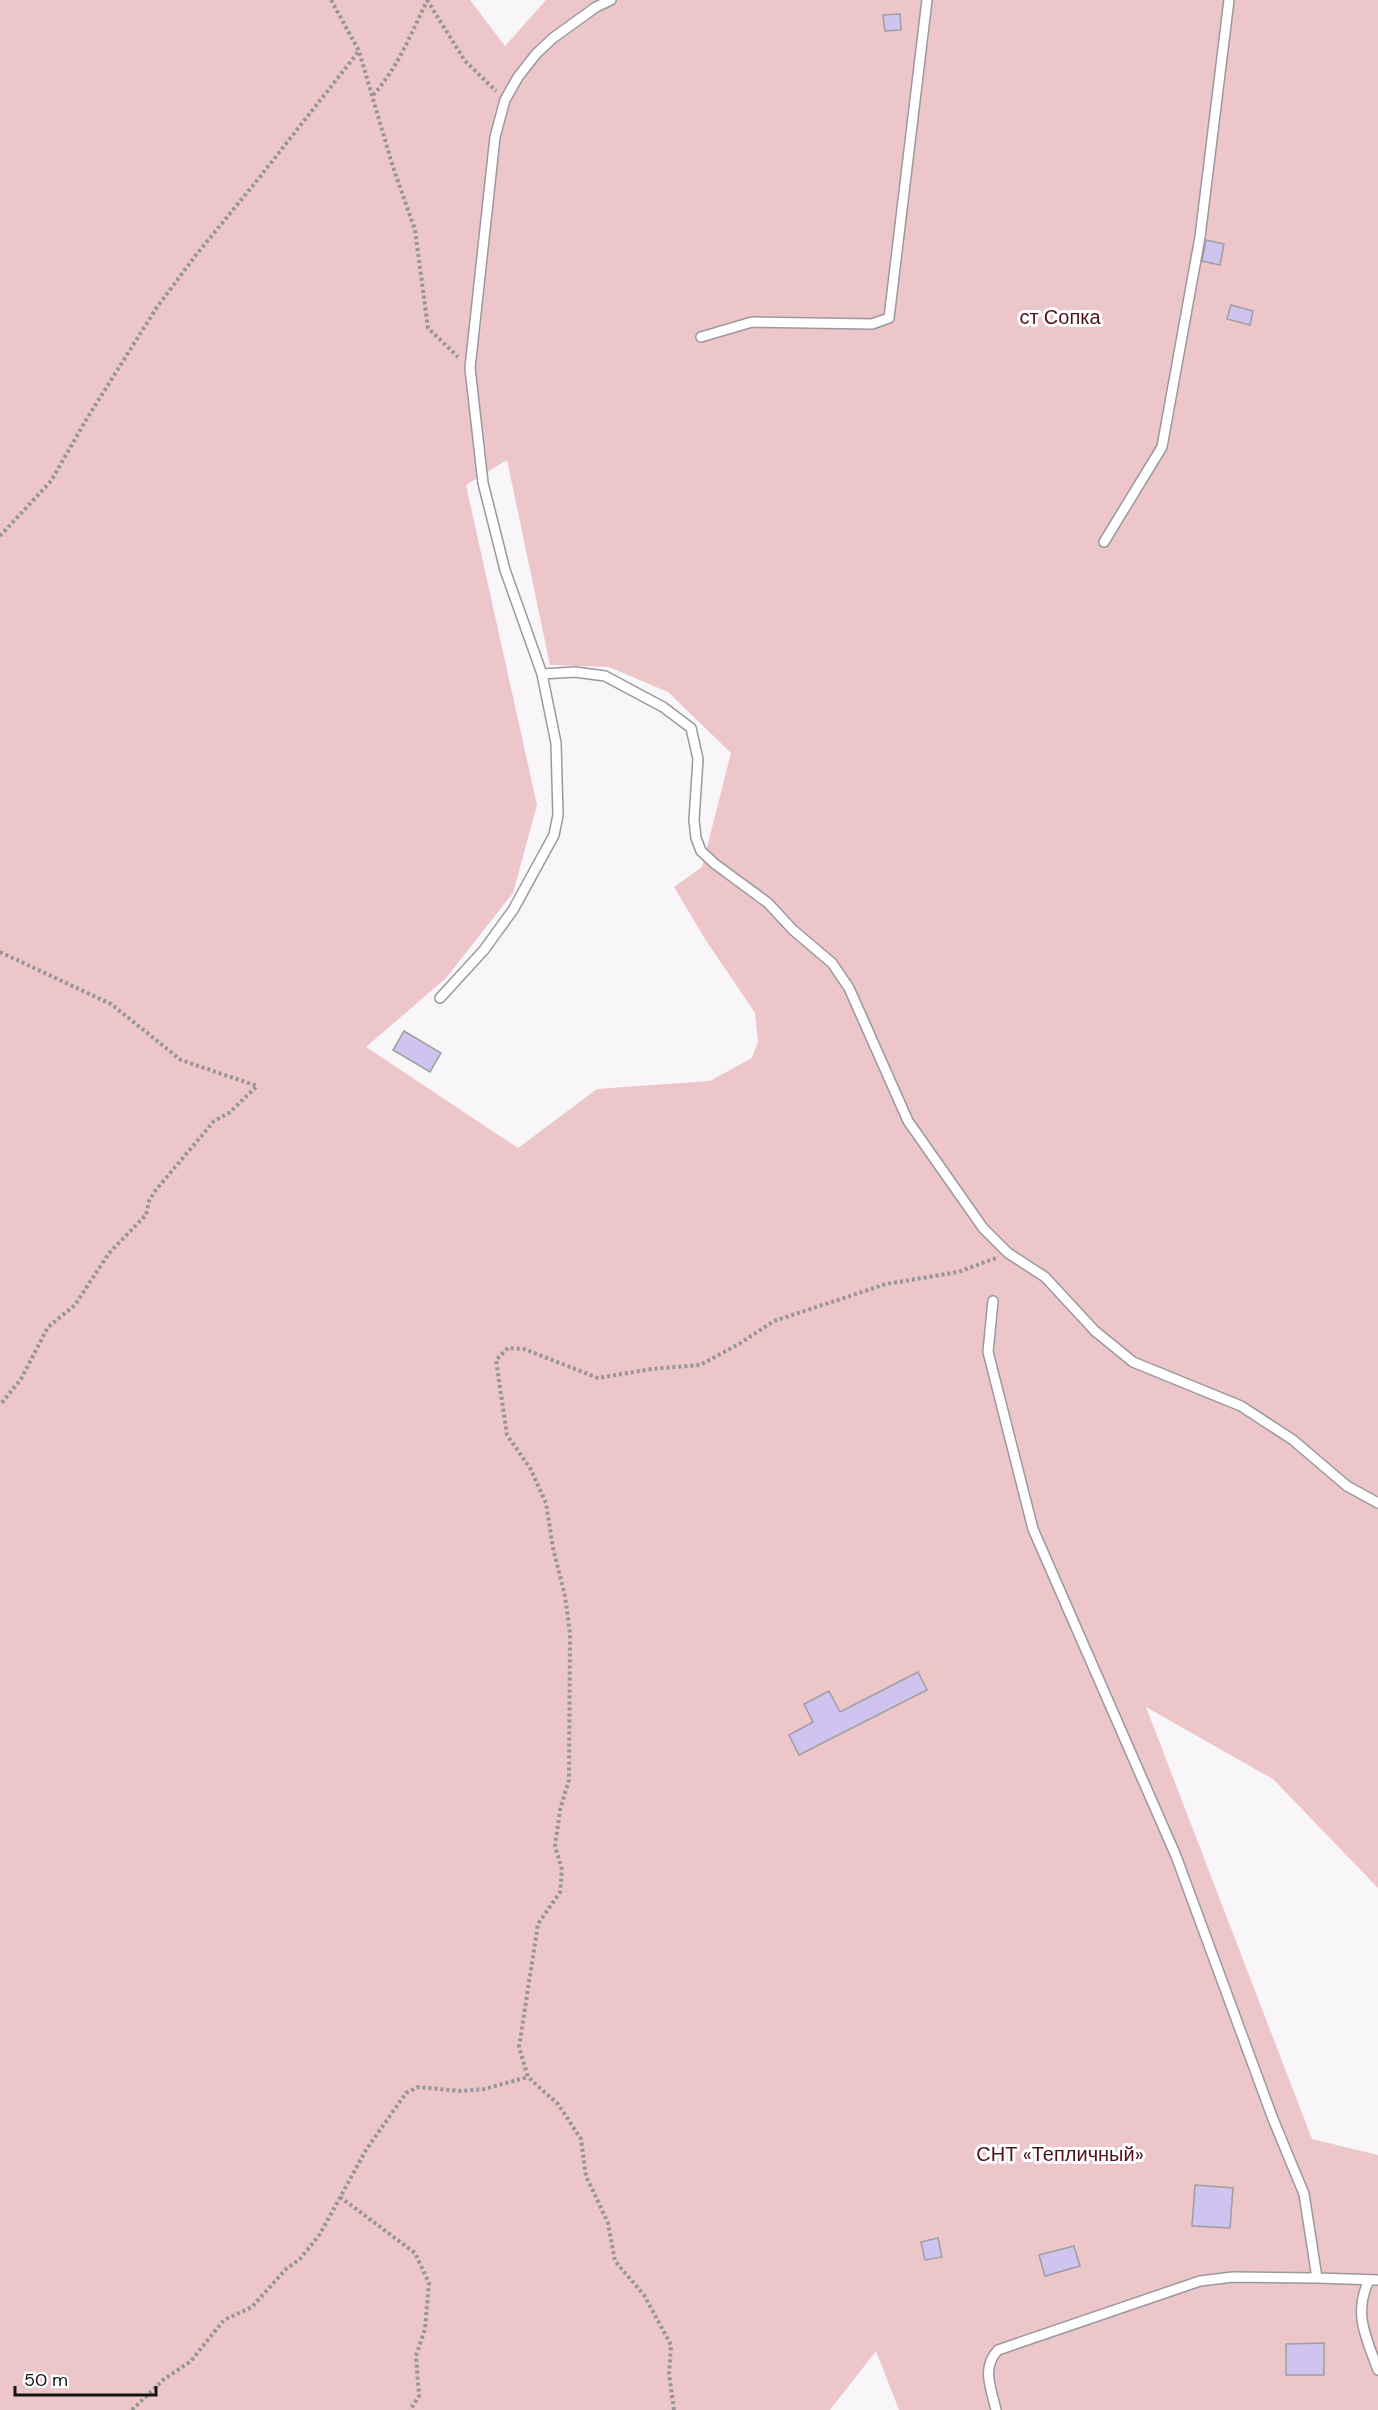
<svg xmlns="http://www.w3.org/2000/svg" width="1378" height="2410" viewBox="0 0 1378 2410" font-family="'DM Sans',sans-serif">
  <style>
    .green { fill: #ecc6c9; fill-rule: evenodd }
    .building { fill: #cfc3ef; stroke: #9f9ea1; stroke-width: 1.5 }
    .lines { fill: none; stroke-linecap: round; stroke-linejoin: round }
    .service-casing { stroke: #9b999c; stroke-width: 12 }
    .path { stroke: #979597; stroke-width: 4; stroke-dasharray: 3 3; stroke-linecap: butt }
    .service { stroke: #fff; stroke-width: 9 }
    .labels { text-anchor: middle; dominant-baseline: central; stroke-width: 6; stroke-linejoin: round; paint-order: stroke }
    .park-label { font-size: 20px; fill: #4f101e; stroke: #fff }
  </style>
  <rect width="100%" height="100%" fill="#f9f6f9"/>
  <!-- green -->
  <path class="green" d="M0 0H470L505 46 546 0H1378V1888L1273 1779 1146 1707 1312 2139 1378 2155V2410H899L876 2351 830 2410H0ZM507 460 550 665 609 667 668 692 731 753 702 867 674 887 705 939 755 1013 758 1042 752 1058 710 1081 597 1089 518 1148 366 1047 446 978 513 893 537 805 466 485Z"/>
  <!-- building -->
  <path class="building" d="M900 14 901 30 885 31 883 15Z
    M1206 240 1224 244 1220 265 1202 261Z
    M1231 305 1253 311 1250 325 1227 319Z
    M404 1031 441 1053 430 1072 393 1050Z
    M918 1672 927 1690 799 1755 789 1735 813 1722 804 1704 829 1691 840 1712Z
    M1195 2185 1233 2188 1230 2228 1192 2226Z
    M938 2238 942 2257 925 2260 921 2242Z
    M1074 2246 1080 2266 1045 2276 1039 2255Z
    M1324 2343V2375H1286V2344Z"/>
  <g class="lines">
    <!-- service casing -->
    <g class="service-casing">
      <path id="service" d="M701 337 752 322 872 324 889 318 927 0
        M1104 542 1162 447 1200 237 1229 0
        M542 674 575 672 605 676 663 707 691 728 698 759 694 820 696 838 701 851 715 864 768 903 793 930 832 963 849 988 908 1121 983 1228 1008 1253 1045 1277 1095 1331 1133 1362 1241 1406 1293 1440 1347 1486 1378 1503
        M440 998 484 950 513 910 554 835 558 815 556 743 542 674 505 570 483 483 470 368 495 137 505 100 518 77 536 54 553 38 596 7 611 0
        M993 1301 988 1352 1033 1529 1176 1856 1273 2119 1304 2194 1317 2278 1378 2280
        M1369 2280C1353 2314 1366 2337 1378 2370
        M996 2410C991 2388 981 2368 998 2350L1200 2281 1233 2277 1317 2278"/>
    </g>
    <!-- path -->
    <path class="path" d="M331 0 359 51 392 164 415 230 428 328 458 357
      M427 0 465 61 496 91
      M373 95C398 68 411 33 427 1
      M0 536 51 481 86 420 157 307 196 255 255 183 359 51
      M0 952 111 1004 181 1060 257 1086 229 1113 214 1121 155 1191 149 1201 146 1215 109 1253 75 1305 48 1327 21 1379 0 1405
      M340 2197 415 2253 429 2283 425 2329 416 2356 419 2396 410 2410
      M132 2410 163 2380 191 2361 224 2320 252 2307 286 2269 300 2259 320 2234 366 2150 406 2093 418 2087 460 2091 484 2089 528 2077
      M674 2410 669 2374 671 2345 644 2295 615 2261 608 2223 586 2176 581 2139 558 2104 528 2077 519 2047 538 1924 560 1892 562 1870 555 1846 560 1810 569 1780 570 1633 565 1596 553 1548 546 1503 530 1468 507 1435 496 1360 508 1348 524 1349 598 1378 652 1369 700 1365 739 1344 774 1321 886 1284 958 1272 996 1258"/>
    <!-- service -->
    <use href="#service" class="service"/>
  </g>
  <g class="labels">
    <!-- park labels -->
    <g class="park-label">
      <text x="1060" y="317">ст Сопка</text>
      <text x="1060" y="2154">СНТ «Тепличный»</text>
    </g>
  </g>
  <!-- scale -->
  <path d="M15 2386v9h141v-9" fill="none" stroke="#151415" stroke-width="3"/>
  <text x="24" y="2386" font-size="18" fill="#151415" stroke="#ffffff" stroke-width="4.5" paint-order="stroke">50 m</text>
</svg>
